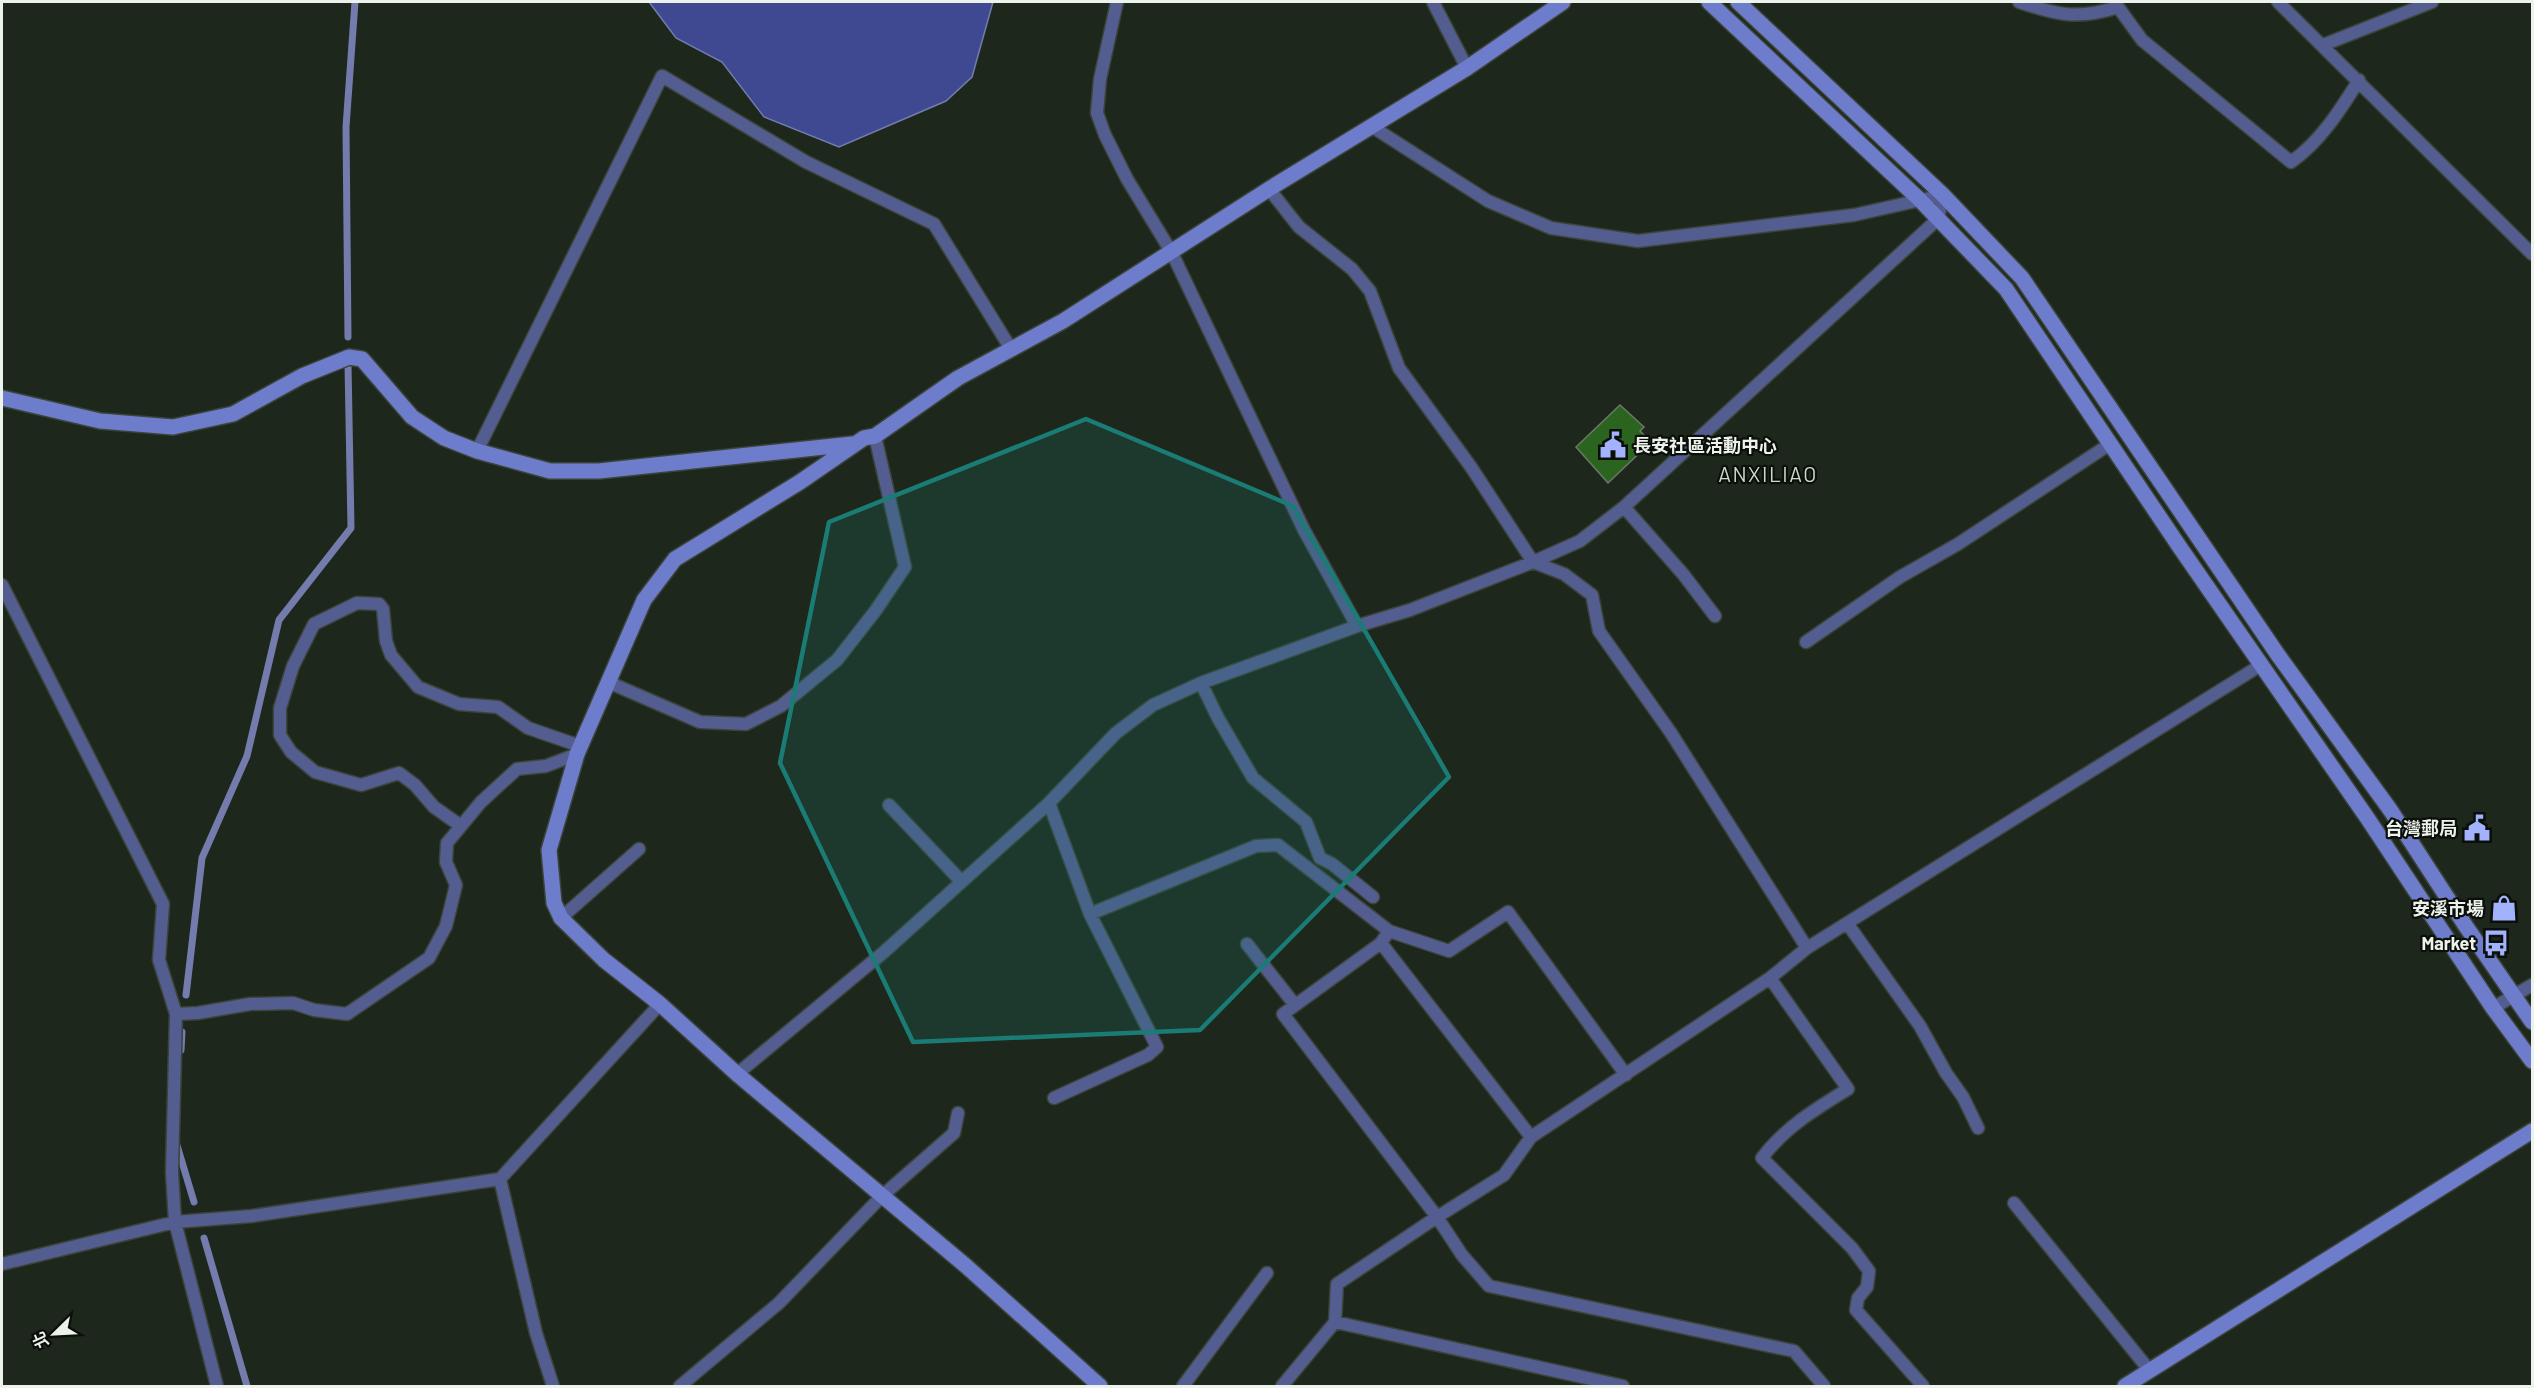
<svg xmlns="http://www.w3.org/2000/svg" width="2534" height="1388" viewBox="0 0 2534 1388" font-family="Barlow,'Noto Sans TC',sans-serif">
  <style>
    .water { fill: #3f4992; stroke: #737cad; stroke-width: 1.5 }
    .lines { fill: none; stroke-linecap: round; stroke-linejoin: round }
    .stream { stroke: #737cad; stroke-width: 7 }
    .building { fill: #2b641e; stroke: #6d786a; stroke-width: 1.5 }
    .lane-casing { stroke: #3b4439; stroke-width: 15 }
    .secondary-casing { stroke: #3b4439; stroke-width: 18 }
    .lane { stroke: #535d8f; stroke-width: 12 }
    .secondary { stroke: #6e7ccc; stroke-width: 15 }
    .marked { fill: #1a7c74; fill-opacity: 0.2; stroke: #1a7c74; stroke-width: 4.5; stroke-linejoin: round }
    .labels { text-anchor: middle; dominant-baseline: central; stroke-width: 4.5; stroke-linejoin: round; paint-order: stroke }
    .poi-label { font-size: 18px; font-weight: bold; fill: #edf3ec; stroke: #0b0f0a; text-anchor: end }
    .quarter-label { font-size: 21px; letter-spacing: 1.5px; fill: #cedbcc; stroke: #0b0f0a }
  </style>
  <rect width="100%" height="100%" fill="#1e271c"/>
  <!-- water -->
  <path class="water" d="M649 2H993L972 77 946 101 839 147 764 117 722 62 676 38Z"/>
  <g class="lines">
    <!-- stream -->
    <path class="stream" d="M348 337 346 127 355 2
      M186 995 202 858 247 756 279 620 351 528 348 364
      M181 1050 182 1032
      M176 1142 194 1202
      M204 1238 247 1386"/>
  </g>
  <!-- building -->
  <path class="building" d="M1620 405 1644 427 1640 431 1651 442 1608 483 1576 447Z"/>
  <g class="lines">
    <!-- lane casing -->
    <g class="lane-casing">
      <path id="lane" d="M1117 2 1100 79 1097 113 1105 135 1127 179 1172 253 1304 530 1357 626
        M1433 2 1467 68
        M2019 2C2057 15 2078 20 2118 7L2142 40 2291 162C2320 142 2341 109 2359 80
        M2278 2 2532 254
        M2323 45 2432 2
        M1269 189 1299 227 1352 269 1370 291 1399 368 1471 467 1533 562 1564 574 1592 595 1599 631 1671 733 1807 948
        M477 451 662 76 806 162 934 224 1011 349
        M1624 507 1683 574 1715 616
        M2 585 163 904 159 960 176 1014 172 1172 175 1222 217 1386
        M1806 642 1900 577 1958 544 2110 444
        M608 682 700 722 746 724 781 706 837 660 876 610 905 567 875 436
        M1201 683 1218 718 1253 778 1306 822 1320 858 1332 864 1373 897
        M1049 803 1090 914 1157 1047 1148 1055 1054 1098
        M889 805 961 881
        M461 826 434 807 415 785 399 773 361 785 315 772 291 752 280 735V708L293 666 314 624 357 603 379 604 383 609 386 641 391 655 418 687 459 704 498 707 528 728 580 746
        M1090 914 1256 846 1278 845 1389 931 1381 943
        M561 918 639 849
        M1847 923 1920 1026 1946 1073 1963 1097 1978 1128
        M1389 931 1449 951 1508 912 1626 1075
        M1247 944 1295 1005
        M1770 978 1848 1089C1817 1108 1784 1128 1762 1158L1852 1248 1869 1271 1867 1287 1858 1298 1856 1310 1923 1386
        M2493 1008 2532 985
        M176 1014 198 1013 250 1004 293 1003 314 1010 347 1014 429 958 446 926 456 885 446 862 447 843 481 802 517 769 546 766 577 754
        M737 1074 884 952 1049 803 1116 733 1153 705 1201 683 1357 626 1410 610 1533 562 1580 541 1624 507 1938 219 1943 195 1854 215 1638 241 1551 228 1488 201 1371 126
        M1531 1137 1381 943 1283 1014 1437 1217 1462 1255 1489 1286 1794 1351 1824 1386
        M2014 1203 2150 1371
        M2 1264 175 1222 252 1216 500 1179
        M1335 1322 1623 1386
        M553 1386 536 1333 500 1179 660 1004
        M680 1386 779 1303 882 1196 954 1133 958 1113
        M1183 1386 1267 1273
        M1282 1386 1335 1322 1337 1284 1437 1217 1504 1175 1531 1137 1770 978 1807 948 2261 665"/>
    </g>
    <!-- secondary casing -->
    <g class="secondary-casing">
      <path id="secondary" d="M1709 2 1919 199 2006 289 2181 549 2368 819 2493 1008 2532 1061
        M1738 2 1943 195 2022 278 2278 655 2391 811 2465 925 2532 1022
        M2 398 100 421 173 427 233 414 302 376 349 357 362 359 412 417 444 438 477 451 550 471H599L852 444
        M1100 1386 966 1266 737 1074 660 1004 604 960 561 918 554 903 549 850 577 754 644 600 675 559 800 482 864 438 875 436 958 378 1063 321 1269 189 1467 68 1563 2
        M2125 1386 2532 1131"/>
    </g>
    <!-- lane -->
    <use href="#lane" class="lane"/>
    <!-- secondary -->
    <use href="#secondary" class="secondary"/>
  </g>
  <!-- marked area -->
  <path class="marked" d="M1086 419 1293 506 1449 777 1200 1030 913 1042 780 763 829 522Z"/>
  <!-- icons -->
  <defs>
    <g id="civic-bare" transform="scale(2.07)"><path d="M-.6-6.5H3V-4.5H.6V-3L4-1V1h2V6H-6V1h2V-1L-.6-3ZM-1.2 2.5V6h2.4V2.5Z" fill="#a2b2fd" stroke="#0b0f0a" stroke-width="2.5" paint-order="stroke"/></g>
    <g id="shop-bare" transform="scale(2.07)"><path d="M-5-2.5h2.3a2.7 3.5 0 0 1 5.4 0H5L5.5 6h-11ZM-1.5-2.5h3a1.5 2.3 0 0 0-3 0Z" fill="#a2b2fd" stroke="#0b0f0a" stroke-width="2.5" paint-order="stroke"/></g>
    <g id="bus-bare" transform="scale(2.07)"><path d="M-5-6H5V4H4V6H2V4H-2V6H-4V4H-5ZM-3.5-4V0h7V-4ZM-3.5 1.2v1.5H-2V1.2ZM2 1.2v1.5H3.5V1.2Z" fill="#a2b2fd" stroke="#0b0f0a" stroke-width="2.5" paint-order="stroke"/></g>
  </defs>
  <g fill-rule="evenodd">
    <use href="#civic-bare" x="1613" y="445"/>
    <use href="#civic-bare" x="2477" y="828"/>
    <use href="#shop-bare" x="2504" y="908"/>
    <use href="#bus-bare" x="2496" y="943"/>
  </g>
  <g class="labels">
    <!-- poi labels -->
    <g class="poi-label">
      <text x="1633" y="445" text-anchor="start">長安社區活動中心</text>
      <text x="2457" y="828">台灣郵局</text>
      <text x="2484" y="908">安溪市場</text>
      <text x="2476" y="943">Market</text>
    </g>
    <!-- quarter labels -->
    <g class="quarter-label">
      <text x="1768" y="473">ANXILIAO</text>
    </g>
  </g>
  <!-- border -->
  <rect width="2534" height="1388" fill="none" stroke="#edf3ec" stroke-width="6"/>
  <!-- north arrow -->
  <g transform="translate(54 1334) rotate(246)" stroke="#0b0f0a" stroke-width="4.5" paint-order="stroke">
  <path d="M0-4.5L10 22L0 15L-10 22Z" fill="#edf3ec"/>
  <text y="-9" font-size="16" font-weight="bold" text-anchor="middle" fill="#edf3ec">北</text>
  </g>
</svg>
